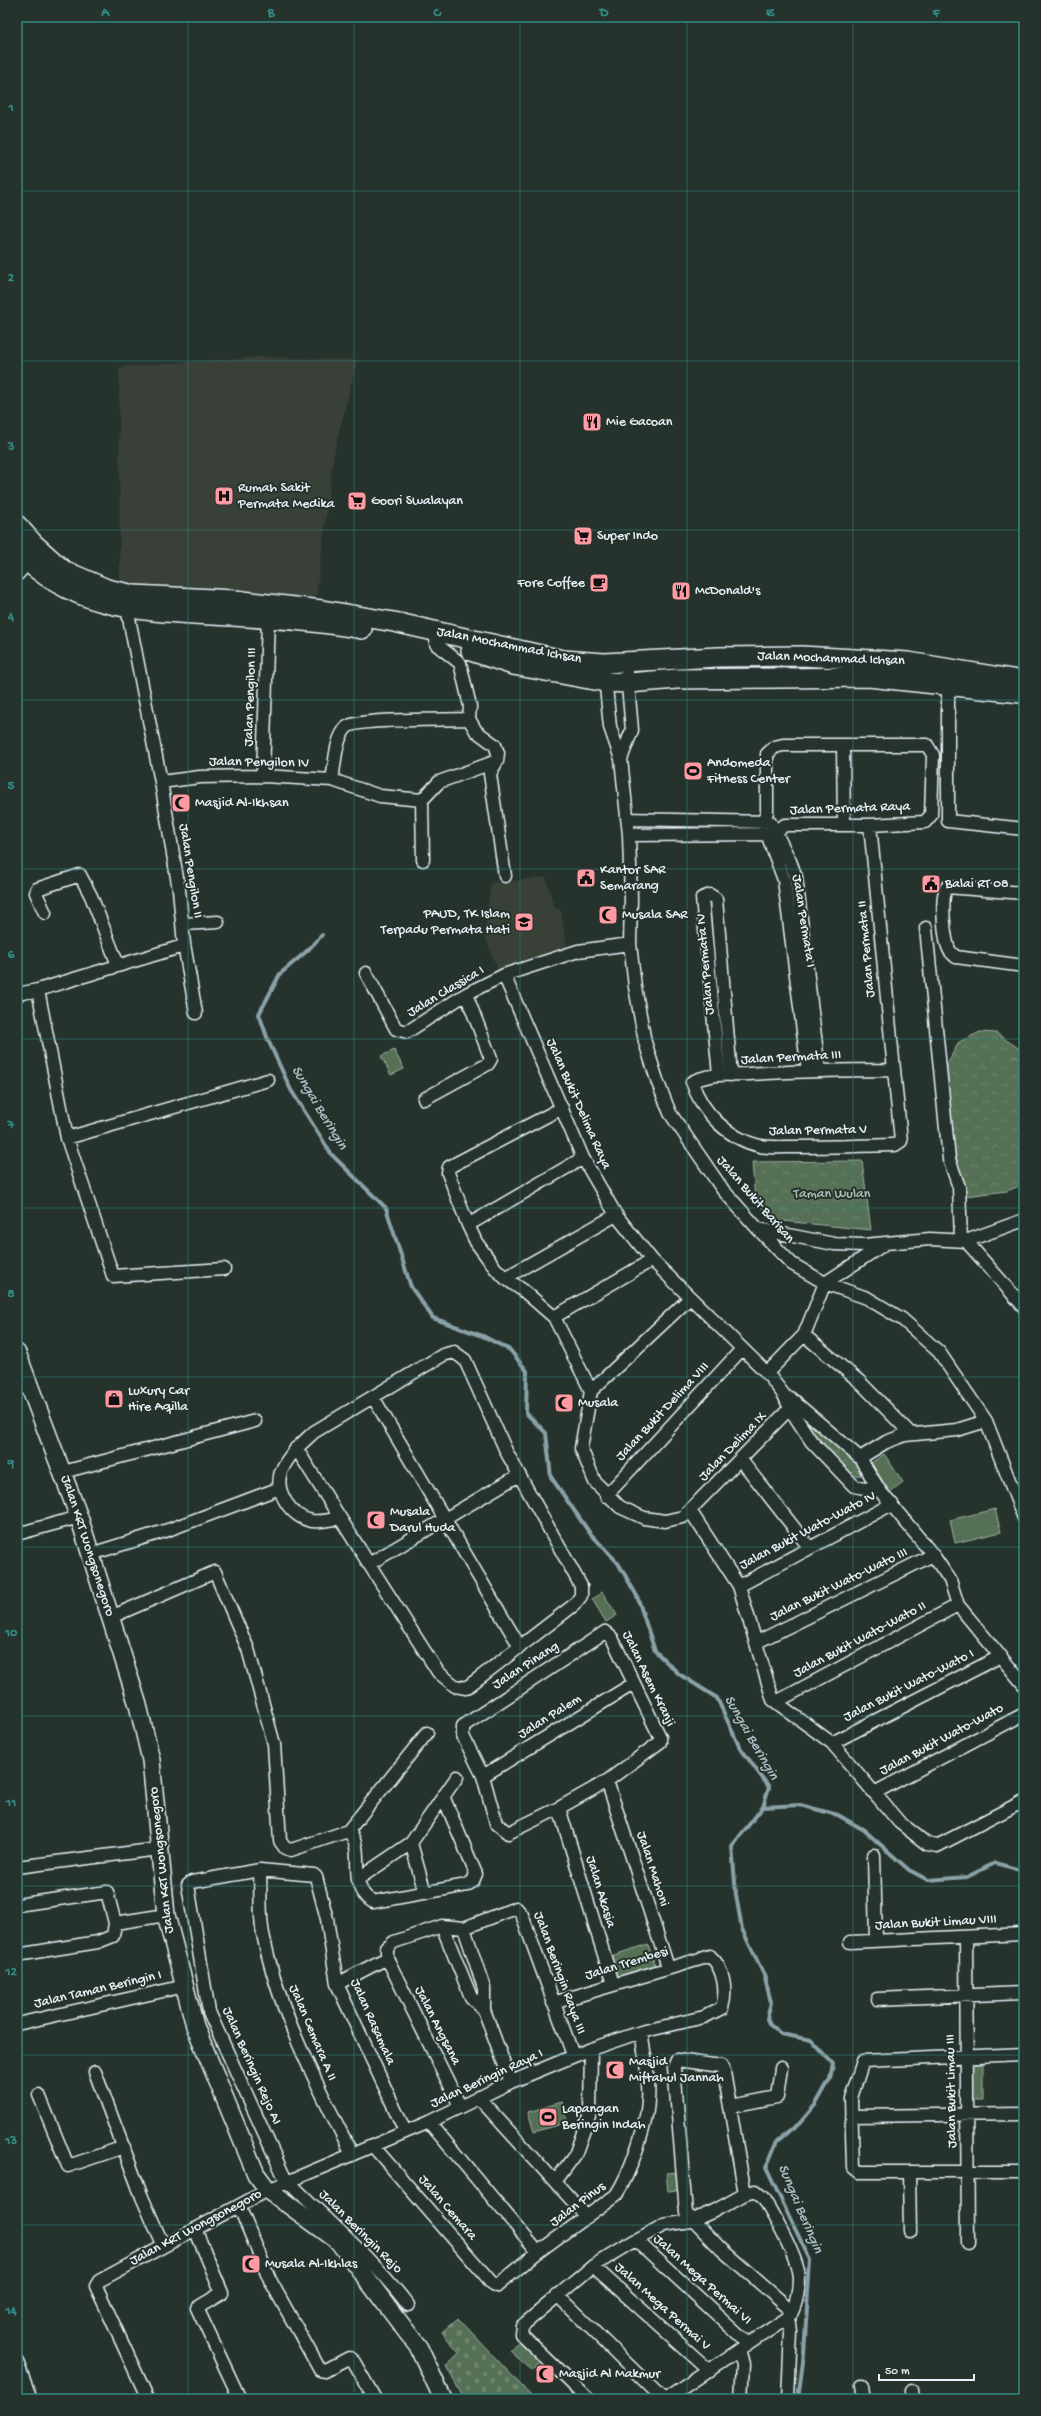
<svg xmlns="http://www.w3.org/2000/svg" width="1041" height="2416" viewBox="0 0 1041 2416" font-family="'Gochi Hand',sans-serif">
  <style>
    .built { fill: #393f38 }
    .forest { fill: url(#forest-crowns); stroke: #9fb0a6 }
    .cemetery { fill: url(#cemetery-stones); stroke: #9fb0a6 }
    .garden { fill: #566f55; stroke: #9fb0a6 }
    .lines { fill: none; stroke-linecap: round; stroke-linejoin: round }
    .stream { stroke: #8aa2a8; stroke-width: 4 }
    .street-casing { stroke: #e8f1f8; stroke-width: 15 }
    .secondary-casing { stroke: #e8f1f8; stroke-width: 20 }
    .primary-casing { stroke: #e8f1f8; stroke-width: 22 }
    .street { stroke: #26332d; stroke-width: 12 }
    .secondary { stroke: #26332d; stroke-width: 17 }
    .primary { stroke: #26332d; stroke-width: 19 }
    .grid { fill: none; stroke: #308883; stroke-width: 1; stroke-opacity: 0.55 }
    .labels { text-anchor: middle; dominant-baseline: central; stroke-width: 4; stroke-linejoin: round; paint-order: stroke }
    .poi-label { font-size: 14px; fill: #e8f1f8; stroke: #26332d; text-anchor: start }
    .street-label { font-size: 14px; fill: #e8f1f8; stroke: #26332d }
    .park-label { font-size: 14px; fill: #aebdb7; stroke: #26332d }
    .water-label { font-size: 15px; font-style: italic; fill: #aabcc3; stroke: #26332d }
    .neatline { fill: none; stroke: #308883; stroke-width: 1.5 }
    .grid-label { font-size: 13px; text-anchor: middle; font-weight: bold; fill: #308883 }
  </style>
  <defs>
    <pattern id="forest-crowns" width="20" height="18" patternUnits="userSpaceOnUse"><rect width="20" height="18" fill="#566f55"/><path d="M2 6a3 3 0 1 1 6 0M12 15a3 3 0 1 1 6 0" fill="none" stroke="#6e846e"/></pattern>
    <pattern id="cemetery-stones" width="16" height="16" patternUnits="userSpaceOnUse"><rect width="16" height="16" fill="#566f55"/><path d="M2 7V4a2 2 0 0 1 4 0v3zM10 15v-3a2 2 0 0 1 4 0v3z" fill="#6e846e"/></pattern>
  </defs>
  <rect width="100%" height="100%" fill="#26332d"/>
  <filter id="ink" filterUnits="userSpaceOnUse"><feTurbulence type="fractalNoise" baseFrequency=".025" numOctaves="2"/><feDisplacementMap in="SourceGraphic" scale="8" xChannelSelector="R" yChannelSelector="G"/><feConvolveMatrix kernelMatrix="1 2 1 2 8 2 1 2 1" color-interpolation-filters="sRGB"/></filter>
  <g filter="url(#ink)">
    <!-- built -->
    <path class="built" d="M260 357 357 360 334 453 316 597 120 585 119 367Z
      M546 877 554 907 561 911 567 946 499 973 484 934 491 883Z"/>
    <!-- forest -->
    <path class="forest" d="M980 1032 996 1033 1024 1052V1184L1007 1191 965 1196 950 1129 944 1069 959 1042Z
      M862 1161 871 1230 773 1220 755 1199 752 1162Z
      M807 1419 856 1460 861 1475 854 1476 811 1437 804 1424Z"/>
    <!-- cemetery -->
    <path class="cemetery" d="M458 2318 534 2399H464L446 2366 459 2353 442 2332Z"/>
    <!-- garden -->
    <path class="garden" d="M394 1050 404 1069 391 1075 381 1056Z
      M884 1454 903 1482 890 1492 871 1463Z
      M995 1509 1001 1532 955 1543 950 1520Z
      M602 1592 617 1615 606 1622 592 1599Z
      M648 1944 655 1965 617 1977 611 1956Z
      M970 2063H983V2099H970Z
      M562 2102 568 2122 534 2132 528 2112Z
      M678 2172 679 2190 668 2191 666 2173Z
      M520 2340 543 2359 533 2371 510 2351Z"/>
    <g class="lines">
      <!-- stream -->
      <path class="stream" d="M322 935 308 950 280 974 259 1014 268 1040 291 1090 332 1155 386 1208 411 1287 433 1318 485 1337 510 1350 527 1371 526 1413 546 1433 551 1477 589 1532 618 1563 637 1596 655 1651 679 1674 717 1698 739 1746 769 1787 763 1807 732 1846 736 1895 742 1929 764 1975 771 2002 767 2019 770 2025 781 2034 811 2040 833 2064 830 2079 816 2104 800 2123 777 2141 766 2168 810 2260 804 2354 798 2399
        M763 1807 800 1805 838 1815 864 1830 909 1870 928 1880 967 1877 995 1863 1024 1871"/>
      <!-- street casing -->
      <g class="street-casing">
        <path id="street" d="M17 575 28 563
          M437 632 436 644 460 663 470 706 469 719 476 731 495 745 498 753 497 761 490 774 505 876
          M605 677 610 727 621 759 629 835 631 898 630 944 635 987 645 1042 658 1083 670 1113 723 1190 758 1229 792 1264 825 1283 867 1298 902 1319 939 1352 986 1421 1024 1518
          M948 686V821L1024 829
          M843 746 844 824
          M621 759 632 730 626 663
          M263 776 268 618
          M332 780C335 765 335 738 347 727 357 718 449 720 469 719
          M161 782 200 777 263 776 332 780 380 796 422 800
          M422 800 439 782 497 761
          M422 800 423 860
          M627 819 770 822
          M772 825 790 861 796 877 819 1070
          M870 825 901 1141 895 1145C861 1146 828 1147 794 1147 783 1147 771 1148 760 1146 729 1139 702 1113 692 1082 709 1073 730 1075 749 1074 797 1071 845 1070 893 1070
          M629 835 765 834 775 832 785 825H870L925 822 931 815 933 755 927 745H783L775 747 767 754V812L763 823 784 880 808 1071
          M1024 893 947 887C940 893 944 943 950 951 951 953 954 955 956 957L1024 966
          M45 913 36 893 37 889 80 875 91 896 118 965
          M183 924 218 922
          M926 928 949 1159 959 1187 961 1240
          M184 944 196 1013
          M366 973 396 1029 407 1032 466 994 504 975 578 951 630 944
          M504 975 583 1158 616 1215 652 1260 767 1373 784 1395 790 1409 811 1441 854 1486 880 1491
          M38 990 67 1138 113 1276 224 1269
          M17 994 38 990 180 947 184 944 179 890 161 782 127 608
          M719 1075 702 898 710 895 716 899 731 1075
          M424 1099 488 1064 491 1059 466 994
          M562 1108 449 1167 448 1173 468 1225 476 1242 495 1268 505 1278 524 1291 554 1317 591 1391 581 1448 595 1482 620 1507 644 1518 665 1521 683 1517 796 1402
          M67 1138 268 1080
          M468 1225 583 1158
          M758 1229 834 1244 864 1245 930 1239 966 1241 1024 1220
          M966 1241 1024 1307
          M505 1278 616 1215
          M554 1317 652 1260
          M804 1335 859 1381 910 1433
          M767 1373 804 1335 825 1283 883 1245
          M591 1391 690 1298
          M373 1397 520 1647
          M790 1398 860 1458 880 1491 933 1555 950 1580 958 1605 1024 1685
          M296 1448 369 1564 519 1475
          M860 1458 886 1442 905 1435 957 1430 986 1421
          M741 1460 809 1547
          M63 1472 255 1421
          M606 1496 742 1349
          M691 1512 739 1586 773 1700 832 1743 899 1822 927 1844 937 1846 1024 1801
          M340 1518C331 1520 321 1522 312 1521 292 1518 274 1492 281 1472 288 1455 301 1444 314 1432L443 1355 454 1352 465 1360 507 1453 581 1586V1596L574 1605 466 1688 455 1686 438 1672 369 1564
          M17 1534 79 1517
          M91 1554 168 1530 280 1488
          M739 1586 892 1504
          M111 1617 215 1572 248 1649 274 1744 280 1841 285 1848 291 1850 348 1831C368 1851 344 1885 373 1902L467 1885 473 1881 476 1874 443 1796
          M605 1632 612 1638 660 1737V1742L607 1781 559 1808 508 1833 496 1823 483 1776 463 1736V1726Z
          M757 1642 933 1555
          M776 1702 958 1605
          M832 1743 1001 1656
          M483 1776 633 1684
          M607 1781 668 1967
          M874 1793 1024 1714
          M559 1808 613 1984
          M348 1831 427 1733
          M411 1843 425 1893
          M874 1855 876 1941
          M17 1867 159 1849
          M260 1870C261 1891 259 1913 263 1934 279 2013 316 2083 352 2154
          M358 1879 411 1843 457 1777
          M17 1905 107 1892 115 1923
          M442 1926 471 1997 484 2010
          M464 1928 484 1988V2010L511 2082
          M966 1938 968 2243
          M850 1942 1024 1934
          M17 1955 98 1942 113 1936 115 1923 166 1915
          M387 1958V1948L394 1942 442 1926 464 1928 516 1908 522 1915 573 2055
          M387 1958 460 2106
          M337 1984 387 1958
          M877 1999 1024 1993
          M17 2024 185 1986
          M1024 2054 863 2061 851 2098 853 2167 859 2172H1024
          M95 2072 142 2197 163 2245
          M39 2095 68 2166 124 2147
          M478 2097 587 2217
          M731 2106 777 2097 781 2068
          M851 2116 1024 2114
          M429 2122 538 2252
          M373 2146 492 2283 497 2286 538 2252 616 2195C630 2174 647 2125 648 2100 650 2078 644 2053 641 2032
          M909 2173 910 2232
          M289 2182C330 2223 372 2258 408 2305
          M555 2182 575 2155 590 2113 591 2049
          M287 2183 209 2012 188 1885 192 1882 260 1870 314 1875 316 1877 327 1919 337 1984 405 2131
          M239 2206 270 2280 320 2370 324 2371 349 2358 354 2362 375 2399
          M195 2229 222 2293 197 2308 240 2399
          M636 2240 748 2343
          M593 2266 710 2371
          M557 2295 663 2399
          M739 2350 743 2365 741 2399
          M17 2362 31 2399
          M861 2386 863 2399
          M911 2391 912 2399
          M148 2399 96 2286 99 2281 268 2190 429 2122 511 2082 591 2049 641 2032 704 2017 722 2008C727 1991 724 1968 710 1956L553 2003
          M588 2399 521 2334 522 2326 593 2266 636 2240 664 2225 691 2221 714 2211 745 2194
          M666 2399 789 2317C796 2305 801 2285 798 2271 793 2249 775 2218 763 2198L755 2191 745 2194 724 2072 721 2066 677 2060 674 2067 686 2213 721 2249 792 2311
          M788 2399 791 2331 789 2317"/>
      </g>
      <!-- secondary casing -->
      <g class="secondary-casing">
        <path id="secondary" d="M17 1353 79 1517 138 1705 151 1760 166 1915 195 2026 256 2174 268 2190 338 2241 419 2348 443 2399"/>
      </g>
      <!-- primary casing -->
      <g class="primary-casing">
        <path id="primary" d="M17 525 34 544 63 570 107 589 134 595 234 600 322 610 394 622 563 660 604 663 718 657 801 656 908 662 1024 681
          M17 551C71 609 139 611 213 615 263 618 314 620 362 629
          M471 651 513 665 605 682 628 683 677 679 869 677 1021 693"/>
      </g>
      <!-- street -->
      <use href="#street" class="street"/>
      <!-- secondary -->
      <use href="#secondary" class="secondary"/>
      <!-- primary -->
      <use href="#primary" class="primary"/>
    </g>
  </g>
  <!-- grid -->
  <path class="grid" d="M188 17V2399M354 17V2399M520 17V2399M687 17V2399M853 17V2399M17 191H1024M17 361H1024M17 530H1024M17 700H1024M17 869H1024M17 1039H1024M17 1208H1024M17 1377H1024M17 1547H1024M17 1716H1024M17 1886H1024M17 2055H1024M17 2225H1024"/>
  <!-- icons -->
  <defs>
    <g id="restaurant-square" transform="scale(1)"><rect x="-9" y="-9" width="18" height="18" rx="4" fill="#ff9aa2" stroke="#26332d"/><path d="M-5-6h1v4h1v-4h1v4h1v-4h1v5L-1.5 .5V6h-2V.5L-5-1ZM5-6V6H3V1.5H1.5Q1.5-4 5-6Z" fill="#111"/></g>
    <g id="hospital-square" transform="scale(1)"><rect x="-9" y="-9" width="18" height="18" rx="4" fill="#ff9aa2" stroke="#26332d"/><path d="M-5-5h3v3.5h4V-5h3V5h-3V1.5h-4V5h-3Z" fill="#111"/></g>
    <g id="supermarket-square" transform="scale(1)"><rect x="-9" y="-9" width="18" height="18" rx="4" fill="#ff9aa2" stroke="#26332d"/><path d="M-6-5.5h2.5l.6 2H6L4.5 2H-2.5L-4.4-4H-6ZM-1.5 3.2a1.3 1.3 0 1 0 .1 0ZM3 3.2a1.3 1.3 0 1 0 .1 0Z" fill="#111"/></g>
    <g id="cafe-square" transform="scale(1)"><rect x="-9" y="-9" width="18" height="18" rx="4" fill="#ff9aa2" stroke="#26332d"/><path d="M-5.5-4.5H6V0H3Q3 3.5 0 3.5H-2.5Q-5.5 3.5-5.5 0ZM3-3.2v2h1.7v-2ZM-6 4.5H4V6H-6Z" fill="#111"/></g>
    <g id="stadium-square" transform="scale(1)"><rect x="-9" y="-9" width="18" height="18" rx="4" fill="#ff9aa2" stroke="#26332d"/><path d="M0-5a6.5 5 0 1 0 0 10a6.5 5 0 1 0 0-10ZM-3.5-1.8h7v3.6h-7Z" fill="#111"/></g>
    <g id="mosque-square" transform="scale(1)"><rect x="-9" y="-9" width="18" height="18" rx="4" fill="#ff9aa2" stroke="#26332d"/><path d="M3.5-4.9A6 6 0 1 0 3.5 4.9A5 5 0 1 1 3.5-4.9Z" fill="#111"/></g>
    <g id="civic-square" transform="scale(1)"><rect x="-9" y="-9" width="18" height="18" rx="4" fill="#ff9aa2" stroke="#26332d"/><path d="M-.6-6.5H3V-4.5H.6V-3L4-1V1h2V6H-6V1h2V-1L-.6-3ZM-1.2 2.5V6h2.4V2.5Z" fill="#111"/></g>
    <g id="school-square" transform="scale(1)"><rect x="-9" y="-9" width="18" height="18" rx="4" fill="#ff9aa2" stroke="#26332d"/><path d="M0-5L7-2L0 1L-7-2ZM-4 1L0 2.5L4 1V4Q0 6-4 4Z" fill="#111"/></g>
    <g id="shop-square" transform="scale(1)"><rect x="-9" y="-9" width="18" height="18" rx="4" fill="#ff9aa2" stroke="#26332d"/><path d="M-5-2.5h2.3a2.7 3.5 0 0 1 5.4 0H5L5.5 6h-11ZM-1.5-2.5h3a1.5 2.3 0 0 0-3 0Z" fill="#111"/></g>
  </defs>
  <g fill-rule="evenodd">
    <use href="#restaurant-square" x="592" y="422"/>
    <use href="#hospital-square" x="224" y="496"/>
    <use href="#supermarket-square" x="357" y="501"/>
    <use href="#supermarket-square" x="583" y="536"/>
    <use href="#cafe-square" x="599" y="583"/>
    <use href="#restaurant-square" x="681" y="591"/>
    <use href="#stadium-square" x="693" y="771"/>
    <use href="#mosque-square" x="181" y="803"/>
    <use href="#civic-square" x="586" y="878"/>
    <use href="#civic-square" x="931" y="884"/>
    <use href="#mosque-square" x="608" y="915"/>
    <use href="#school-square" x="524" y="922"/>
    <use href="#shop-square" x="114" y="1399"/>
    <use href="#mosque-square" x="564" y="1403"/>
    <use href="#mosque-square" x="376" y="1520"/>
    <use href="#mosque-square" x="615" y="2070"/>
    <use href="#stadium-square" x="548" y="2117"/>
    <use href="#mosque-square" x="251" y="2264"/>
    <use href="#mosque-square" x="545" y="2374"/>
  </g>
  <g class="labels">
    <!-- poi labels -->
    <g class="poi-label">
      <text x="606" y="422">Mie Gacoan</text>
      <text x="238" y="488">Rumah Sakit<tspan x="238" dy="16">Permata Medika</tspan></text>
      <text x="371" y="501">Goori Swalayan</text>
      <text x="597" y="536">Super Indo</text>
      <text x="585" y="583" text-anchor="end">Fore Coffee</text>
      <text x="695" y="591">McDonald's</text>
      <text x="707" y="763">Andomeda<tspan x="707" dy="16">Fitness Center</tspan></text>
      <text x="195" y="803">Masjid Al-Ikhsan</text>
      <text x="600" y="870">Kantor SAR<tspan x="600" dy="16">Semarang</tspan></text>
      <text x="945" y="884">Balai RT 08</text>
      <text x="510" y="914" text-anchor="end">PAUD, TK Islam<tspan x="510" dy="16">Terpadu Permata Hati</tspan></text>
      <text x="622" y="915">Musala SAR</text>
      <text x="128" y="1391">Luxury Car<tspan x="128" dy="16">Hire Aqilla</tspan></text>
      <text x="578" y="1403">Musala</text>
      <text x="390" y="1512">Musala<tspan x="390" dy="16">Darul Huda</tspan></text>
      <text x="629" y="2062">Masjid<tspan x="629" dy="16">Miftahul Jannah</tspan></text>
      <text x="562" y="2109">Lapangan<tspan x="562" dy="16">Beringin Indah</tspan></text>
      <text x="265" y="2264">Musala Al-Ikhlas</text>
      <text x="559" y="2374">Masjid Al Makmur</text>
    </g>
    <!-- street labels -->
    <g class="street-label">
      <text transform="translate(509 646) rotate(11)">Jalan Mochammad Ichsan</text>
      <text transform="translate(831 659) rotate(2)">Jalan Mochammad Ichsan</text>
      <text transform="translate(251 697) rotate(-88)">Jalan Pengilon III</text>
      <text transform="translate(259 763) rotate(1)">Jalan Pengilon IV</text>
      <text transform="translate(850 809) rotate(-2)">Jalan Permata Raya</text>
      <text transform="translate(190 871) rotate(81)">Jalan Pengilon II</text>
      <text transform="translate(803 921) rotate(81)">Jalan Permata I</text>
      <text transform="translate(867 949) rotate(-95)">Jalan Permata II</text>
      <text transform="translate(706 964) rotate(-95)">Jalan Permata IV</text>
      <text transform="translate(446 992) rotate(-31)">Jalan Classica I</text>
      <text transform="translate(791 1058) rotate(-3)">Jalan Permata III</text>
      <text transform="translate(578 1104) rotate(66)">Jalan Bukit Delima Raya</text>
      <text transform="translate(818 1131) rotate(-1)">Jalan Permata V</text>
      <text transform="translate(755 1200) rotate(49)">Jalan Bukit Barisan</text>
      <text transform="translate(663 1412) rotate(-47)">Jalan Bukit Delima VIII</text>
      <text transform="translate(733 1447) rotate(-46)">Jalan Delima IX</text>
      <text transform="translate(808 1531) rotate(-28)">Jalan Bukit Wato-Wato IV</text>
      <text transform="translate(87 1546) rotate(72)">Jalan KRT Wongsonegoro</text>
      <text transform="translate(839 1585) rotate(-26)">Jalan Bukit Wato-Wato III</text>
      <text transform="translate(860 1640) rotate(-28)">Jalan Bukit Wato-Wato II</text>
      <text transform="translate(526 1666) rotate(-33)">Jalan Pinang</text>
      <text transform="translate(648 1679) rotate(64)">Jalan Asem Kranji</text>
      <text transform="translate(909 1686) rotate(-27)">Jalan Bukit Wato-Wato I</text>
      <text transform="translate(550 1717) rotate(-32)">Jalan Palem</text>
      <text transform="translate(942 1740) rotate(-28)">Jalan Bukit Wato-Wato</text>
      <text transform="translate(162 1860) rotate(-96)">Jalan KRT Wongsonegoro</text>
      <text transform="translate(652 1869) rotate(72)">Jalan Mahoni</text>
      <text transform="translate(600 1892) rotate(73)">Jalan Akasia</text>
      <text transform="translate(936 1923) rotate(-3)">Jalan Bukit Limau VIII</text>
      <text transform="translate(627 1964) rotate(-17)">Jalan Trembesi</text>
      <text transform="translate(559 1973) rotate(70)">Jalan Beringin Raya III</text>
      <text transform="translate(98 1990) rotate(-13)">Jalan Taman Beringin I</text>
      <text transform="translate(372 2022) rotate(66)">Jalan Rasamala</text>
      <text transform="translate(437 2026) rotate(63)">Jalan Angsana</text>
      <text transform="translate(312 2033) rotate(67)">Jalan Cemara A II</text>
      <text transform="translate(251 2066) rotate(66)">Jalan Beringin Rejo AI</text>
      <text transform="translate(487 2079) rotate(-25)">Jalan Beringin Raya I</text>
      <text transform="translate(952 2091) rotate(-91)">Jalan Bukit Limau III</text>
      <text transform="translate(578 2205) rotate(-37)">Jalan Pinus</text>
      <text transform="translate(447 2208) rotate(49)">Jalan Cemara</text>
      <text transform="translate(196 2228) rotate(-28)">Jalan KRT Wongsonegoro</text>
      <text transform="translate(360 2232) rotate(45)">Jalan Beringin Rejo</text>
      <text transform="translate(702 2280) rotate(42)">Jalan Mega Permai VI</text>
      <text transform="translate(662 2307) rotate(42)">Jalan Mega Permai V</text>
    </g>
    <!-- park labels -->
    <g class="park-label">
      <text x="832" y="1194">Taman Wulan</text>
    </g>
    <!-- water labels -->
    <g class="water-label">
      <text transform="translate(319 1108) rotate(59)">Sungai Beringin</text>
      <text transform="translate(751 1738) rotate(60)">Sungai Beringin</text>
      <text transform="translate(800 2209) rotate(67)">Sungai Beringin</text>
    </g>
  </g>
  <!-- margin -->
  <rect width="1041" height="2416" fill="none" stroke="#26332d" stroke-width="44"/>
  <!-- scale -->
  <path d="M879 2374v6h95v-6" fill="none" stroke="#e8f1f8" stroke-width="2"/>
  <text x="885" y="2374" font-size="12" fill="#e8f1f8" stroke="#26332d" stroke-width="3" paint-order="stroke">50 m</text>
  <rect x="22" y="22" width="997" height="2372" class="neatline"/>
  <g class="grid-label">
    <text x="105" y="16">A</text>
    <text x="271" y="16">B</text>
    <text x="437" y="16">C</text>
    <text x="604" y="16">D</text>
    <text x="770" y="16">E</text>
    <text x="936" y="16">F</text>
    <text x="11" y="111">1</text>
    <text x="11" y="281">2</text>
    <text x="11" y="450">3</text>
    <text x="11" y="620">4</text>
    <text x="11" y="789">5</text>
    <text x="11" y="958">6</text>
    <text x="11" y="1128">7</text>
    <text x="11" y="1297">8</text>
    <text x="11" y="1467">9</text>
    <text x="11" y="1636">10</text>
    <text x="11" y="1806">11</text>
    <text x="11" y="1975">12</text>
    <text x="11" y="2144">13</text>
    <text x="11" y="2314">14</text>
  </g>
</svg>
